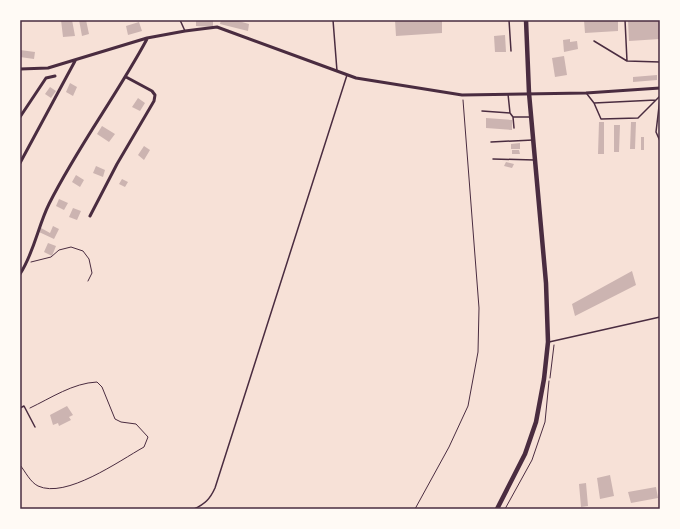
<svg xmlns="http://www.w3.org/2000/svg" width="680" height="529" viewBox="0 0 680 529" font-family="'Crimson Pro',serif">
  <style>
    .building { fill: #ccb4b1 }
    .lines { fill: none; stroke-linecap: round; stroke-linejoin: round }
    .path { stroke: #4a2c40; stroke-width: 1 }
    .service { stroke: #4a2c40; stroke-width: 1.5 }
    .minor { stroke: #4a2c40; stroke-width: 3 }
    .secondary { stroke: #4a2c40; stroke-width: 4.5 }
    .neatline { fill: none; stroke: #4a2c40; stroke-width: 1.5 }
  </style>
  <rect width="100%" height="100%" fill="#f7e1d7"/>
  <!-- building -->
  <path class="building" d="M61 20H72L75 36 63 37Z
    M79 20H86L89 34 82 36Z
    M196 20 213 21V27L196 26Z
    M221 20H235L249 24 248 31 220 24Z
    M395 20H442V33L396 36Z
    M584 20H618V31L585 33Z
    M628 20H660V39L629 41Z
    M139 22 142 31 128 35 126 26Z
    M505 35 506 52H495L494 36Z
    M570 39V42L577 41 578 49 564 52 563 40Z
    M20 50 35 52 34 59 20 57Z
    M564 56 567 75 555 77 552 58Z
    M657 75V80L633 82V77Z
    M70 83 77 87 73 96 66 92Z
    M50 87 56 91 51 98 45 94Z
    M138 98 145 103 140 111 132 107Z
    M486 118 512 120V130L486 128Z
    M599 122H604V154H598Z
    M631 122H636L635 149H630Z
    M614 125H620L619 152H614Z
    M102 126 115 134 109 142 97 134Z
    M641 137H644V150H641Z
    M520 143V149H511V144Z
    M144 146 150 150 144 160 138 155Z
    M512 150H519L520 154H512Z
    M506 162 514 164 512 168 504 166Z
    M96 166 105 170 103 177 93 173Z
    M76 175 84 180 80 187 72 182Z
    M122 179 128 182 125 187 119 184Z
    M59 199 68 203 64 210 56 206Z
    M73 208 81 211 77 220 69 217Z
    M53 226 59 229 54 239 39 232 41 228 50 233Z
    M48 243 56 246 52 256 44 252Z
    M632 271 636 285 575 316 572 304Z
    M67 406 73 415 69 417 71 420 59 426 58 423 53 425 50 415Z
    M610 475 614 496 600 499 597 478Z
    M586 483 588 506 581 507 579 484Z
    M656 487 658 498 631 503 628 492Z"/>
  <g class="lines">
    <!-- path -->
    <path class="path" d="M31 262 51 257 59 250 71 247 83 251 89 259 92 273 88 281
      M550 378 554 345
      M20 465C25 471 30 482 38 486 66 499 119 461 144 447L148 437 136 424 121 422 115 419 102 387 97 382C73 383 51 398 30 408
      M415 509 449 447 468 406 478 352 479 308 463 100
      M505 509 532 460 545 422 549 381"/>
    <!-- service -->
    <path class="service" d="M180 20 185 31
      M333 20 337 71
      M509 20 511 51
      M625 20 627 61
      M594 41 627 61 660 62
      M508 94 510 113 513 117H531
      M587 94 594 103 601 119 638 118 660 96
      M660 98 656 132 660 141
      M594 103 656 100
      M482 111 510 113
      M513 117 514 128
      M491 142 533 140
      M493 159 535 160
      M549 342 660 317
      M20 408 24 406 35 427
      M194 509C205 504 210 499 215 488L347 75"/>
    <!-- minor -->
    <path class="minor" d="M20 69 48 68 147 38 185 31 217 27 356 78 462 95 586 93 660 88
      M20 117 46 78 55 76
      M20 163 75 61
      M90 216 117 164 154 101 155 95 152 91 126 77
      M20 274C34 253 38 226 49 204 78 146 117 95 147 39"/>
    <!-- secondary -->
    <path class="secondary" d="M497 509 525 454 536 422 544 379 548 342 546 283 529 93 526 20"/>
  </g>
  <!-- border -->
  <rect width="680" height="529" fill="none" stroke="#fffaf5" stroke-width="42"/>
  <rect x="21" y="21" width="638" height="487" class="neatline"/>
</svg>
